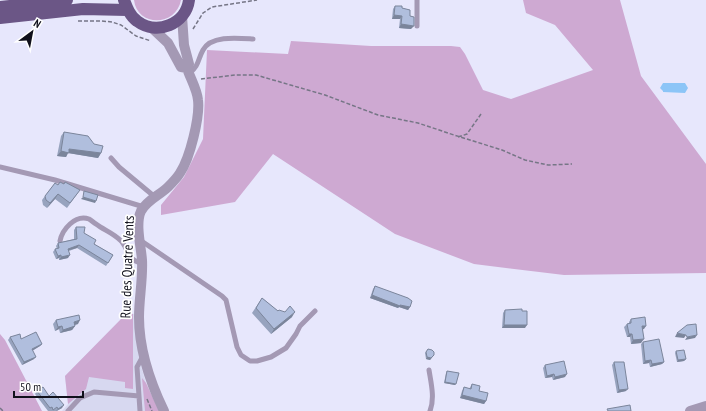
<svg xmlns="http://www.w3.org/2000/svg" width="706" height="411" viewBox="0 0 706 411" font-family="'PT Sans Narrow',sans-serif">
  <style>
    .built { fill: #d7d8f0 }
    .green { fill: #cea9d2 }
    .water { fill: #8cc5f7 }
    .lines { fill: none; stroke-linecap: round; stroke-linejoin: round }
    .path { stroke: #767686; stroke-width: 1.5; stroke-dasharray: 4 2; stroke-linecap: butt }
    .service { stroke: #a499b4; stroke-width: 5 }
    .minor { stroke: #a499b4; stroke-width: 10 }
    .primary { stroke: #6b5686; stroke-width: 12 }
    .wall { fill: #97a3be }
    .shaded-wall { fill: #7b859b }
    .building { fill: #b0bedd; stroke: #7b859b }
    .labels { text-anchor: middle; dominant-baseline: central; stroke-width: 3.5; stroke-linejoin: round; paint-order: stroke }
    .street-label { font-size: 14px; fill: #10101b; stroke: #fff }
  </style>
  <rect width="100%" height="100%" fill="#e7e7fc"/>
  <!-- built -->
  <path class="built" d="M127 313 135 314 141 366 146 383 159 411H62L68 404 65 376Z"/>
  <!-- green -->
  <path class="green" d="M134 0H181C176 27 137 27 134 0Z
    M523 0H620L641 76 706 164V273L564 275 474 264 395 234 273 154 235 202 161 215V205L184 177 203 139 207 50 288 54 291 41 371 46H451L460 47 465 54 483 90 511 99 593 70 555 25 526 13Z
    M127 313 133 314V389L125 388V382L89 377 86 389 68 404 65 376Z
    M0 334 5 340 42 411H0Z
    M142 378 146 383 159 411H145Z"/>
  <!-- water -->
  <path class="water" d="M663 83H685L688 88 685 93 663 92V91L660 88Z"/>
  <g class="lines">
    <!-- path -->
    <path class="path" d="M78 21H102L112 22 121 25 136 36 151 41
      M193 29 203 13 212 7 257 0
      M201 79 235 75H256L325 95 378 115 418 123 454 135 502 150 525 160 548 165 572 164
      M458 137 467 134 481 114
      M147 399 152 411
      M0 408 3 411"/>
    <!-- service -->
    <path class="service" d="M417 0V26
      M189 74C200 64 197 61 203 50 211 35 238 38 253 39
      M111 158 119 167 155 197
      M0 167 55 180 144 207
      M140 240 222 296 226 300 237 347 241 355 250 361H257L271 357 286 348 296 334 300 326 315 311
      M60 241C62 230 75 214 89 219 91 220 94 223 96 224 104 230 113 233 120 240 129 248 126 260 142 263
      M429 370C431 383 435 398 430 411
      M139 396 140 411
      M68 411 80 398 94 392 139 396 137 367 143 356"/>
    <!-- minor -->
    <path class="minor" d="M151 27 168 43 181 67 187 68
      M164 411C150 382 139 350 139 317 139 298 143 279 142 260 141 246 135 224 141 211 147 200 160 195 168 187 172 183 177 178 180 173 190 158 200 117 198 100 197 89 190 78 187 68L189 64 184 45 182 16
      M690 411 706 406"/>
    <!-- primary -->
    <path class="primary" d="M124 0C127 8 130 16 137 21 157 36 186 24 189 0
      M0 7 67 0
      M0 18 83 9 127 10"/>
  </g>
  <!-- wall -->
  <path class="wall" d="M395 6 402 8 410 16 411 29 399 28 400 19H392L393 9Z
    M64 132 101 153 98 158 68 153 66 157 57 156 61 136Z
    M55 183 58 185 64 184 80 190 67 208 55 199 47 208 43 205 42 200Z
    M76 227 84 233 94 244 113 255 106 266 77 248 69 251 68 258 59 260V258L56 259 53 252 55 249H57L56 246 58 243 74 239V230Z
    M375 286 410 307 408 310 399 307 398 308 370 298 373 289Z
    M262 298 278 311 292 317 271 334 252 313Z
    M505 310 525 328H502L503 313Z
    M631 319 644 329H643L641 343 631 344 630 337H627L624 327 627 324 629 323V322Z
    M56 320 78 324 74 325 75 326 72 330 60 333 59 329 55 331 53 324Z
    M10 337 21 339 42 344 40 346 32 351 34 359 22 365 8 340Z
    M643 342 664 362 662 364 650 367 649 363 643 364 641 344Z
    M428 349 434 355 430 360 426 359 425 353Z
    M676 351 686 359 684 361 677 362 675 353Z
    M614 362 626 391 617 393 612 365Z
    M545 365 565 377 553 380 552 377 545 378 543 368Z
    M447 371 455 385 444 383 446 373Z
    M472 384 479 391 486 401 484 404 460 398 462 391 464 387 469 389Z
    M37 391 49 396 62 408 57 411H48L35 394Z"/>
  <!-- shaded-wall -->
  <path class="shaded-wall" d="M394 15 402 16 400 19H392Z
    M401 24 414 26 411 29 399 28Z
    M69 149 101 153 98 158 68 153 66 157 57 156 61 151Z
    M58 194 55 199 47 208 50 203Z
    M83 197 96 201 95 203 81 199Z
    M79 245 77 248 66 251 68 249Z
    M61 255 59 258 56 259 58 256Z
    M70 255 68 258 59 260 61 257Z
    M372 295 400 305 410 307 408 310 399 307 398 308 370 298Z
    M295 312 292 317 271 334 274 329Z
    M80 320 78 324 71 326 74 322Z
    M504 325H527L525 328H502Z
    M62 326 59 329 55 331 58 327Z
    M75 326 72 330 60 333 63 330Z
    M642 326H646L644 329 640 330Z
    M677 333 686 335 684 338 675 337Z
    M629 334H632L630 337H627Z
    M697 335 695 338 685 340 687 337Z
    M644 339 641 343 631 344 633 340Z
    M42 344 40 346 30 352 32 349Z
    M434 355 430 360 426 359 427 357Z
    M36 357 34 359 22 365 24 362Z
    M686 359 684 361 677 362 678 360Z
    M651 360 649 363 643 364 645 361Z
    M664 362 662 364 650 367 652 364Z
    M554 374 552 377 545 378 547 376Z
    M567 374 565 377 553 380 555 377Z
    M445 382 456 384 455 385 444 383Z
    M628 389 626 391 617 393 619 390Z
    M462 395 486 401 484 404 460 398Z
    M64 405 62 408 56 411 58 409Z"/>
  <!-- building -->
  <path class="building" d="M395 6H402V8L410 10V16L414 17V26L401 24 402 16 394 15Z
    M64 132 88 136 94 144 103 146 101 153 69 149V153L61 151Z
    M60 182 64 184 65 182 80 190 70 203 58 194 50 203 46 200 45 196 55 183 58 185Z
    M84 191 98 195 96 201 83 197Z
    M76 227H85L84 233 96 240 94 244 113 255 108 263 79 245 68 249 70 255 61 257V255L58 256 55 249 59 248 58 243 77 239Z
    M375 286 408 298 412 301 410 307 400 305V306L372 295Z
    M262 298 278 311 279 310 285 312 290 306 295 312 274 329 256 308Z
    M522 309V311H527V325H504L505 310Z
    M79 315 80 320 74 322 75 326 63 330 62 326 58 327 56 320Z
    M645 317 646 326H642L644 339 633 340 632 334H629L627 324 631 323V319Z
    M696 324 697 335 687 337 686 335 677 333 687 325Z
    M36 332 42 344 32 349 36 357 24 362 10 337 20 334 21 339Z
    M659 339 664 362 652 364 651 360 645 361 643 342Z
    M428 349 432 350 434 352V355L431 358 427 357 426 352Z
    M684 350 686 359 678 360 676 351Z
    M564 361 567 374 555 377 554 374 547 376 545 365Z
    M614 362H624L628 389 619 390Z
    M447 371 459 373 456 384 445 382Z
    M472 384 480 386 479 391 488 393 486 401 462 395 464 387 471 389Z
    M43 387 49 396 53 392 64 405 58 409 57 407 53 410 52 407 50 408 37 391Z
    M630 405 631 411H608L607 409Z"/>
  <g class="labels">
    <!-- street labels -->
    <g class="street-label">
      <text transform="translate(127 267) rotate(-88)">Rue des Quatre Vents</text>
    </g>
  </g>
  <!-- north arrow -->
  <g transform="translate(32 32) rotate(32)" stroke="#ffffff" stroke-width="3" paint-order="stroke">
  <path d="M0-3L7 15L0 10L-7 15Z" fill="#10101b"/>
  <text y="-6" font-size="11" font-weight="bold" text-anchor="middle" fill="#10101b">N</text>
  </g>
  <!-- scale -->
  <path d="M14 391v6h69v-6" fill="none" stroke="#10101b" stroke-width="2"/>
  <text x="20" y="391" font-size="12" fill="#10101b" stroke="#ffffff" stroke-width="3" paint-order="stroke">50 m</text>
</svg>
